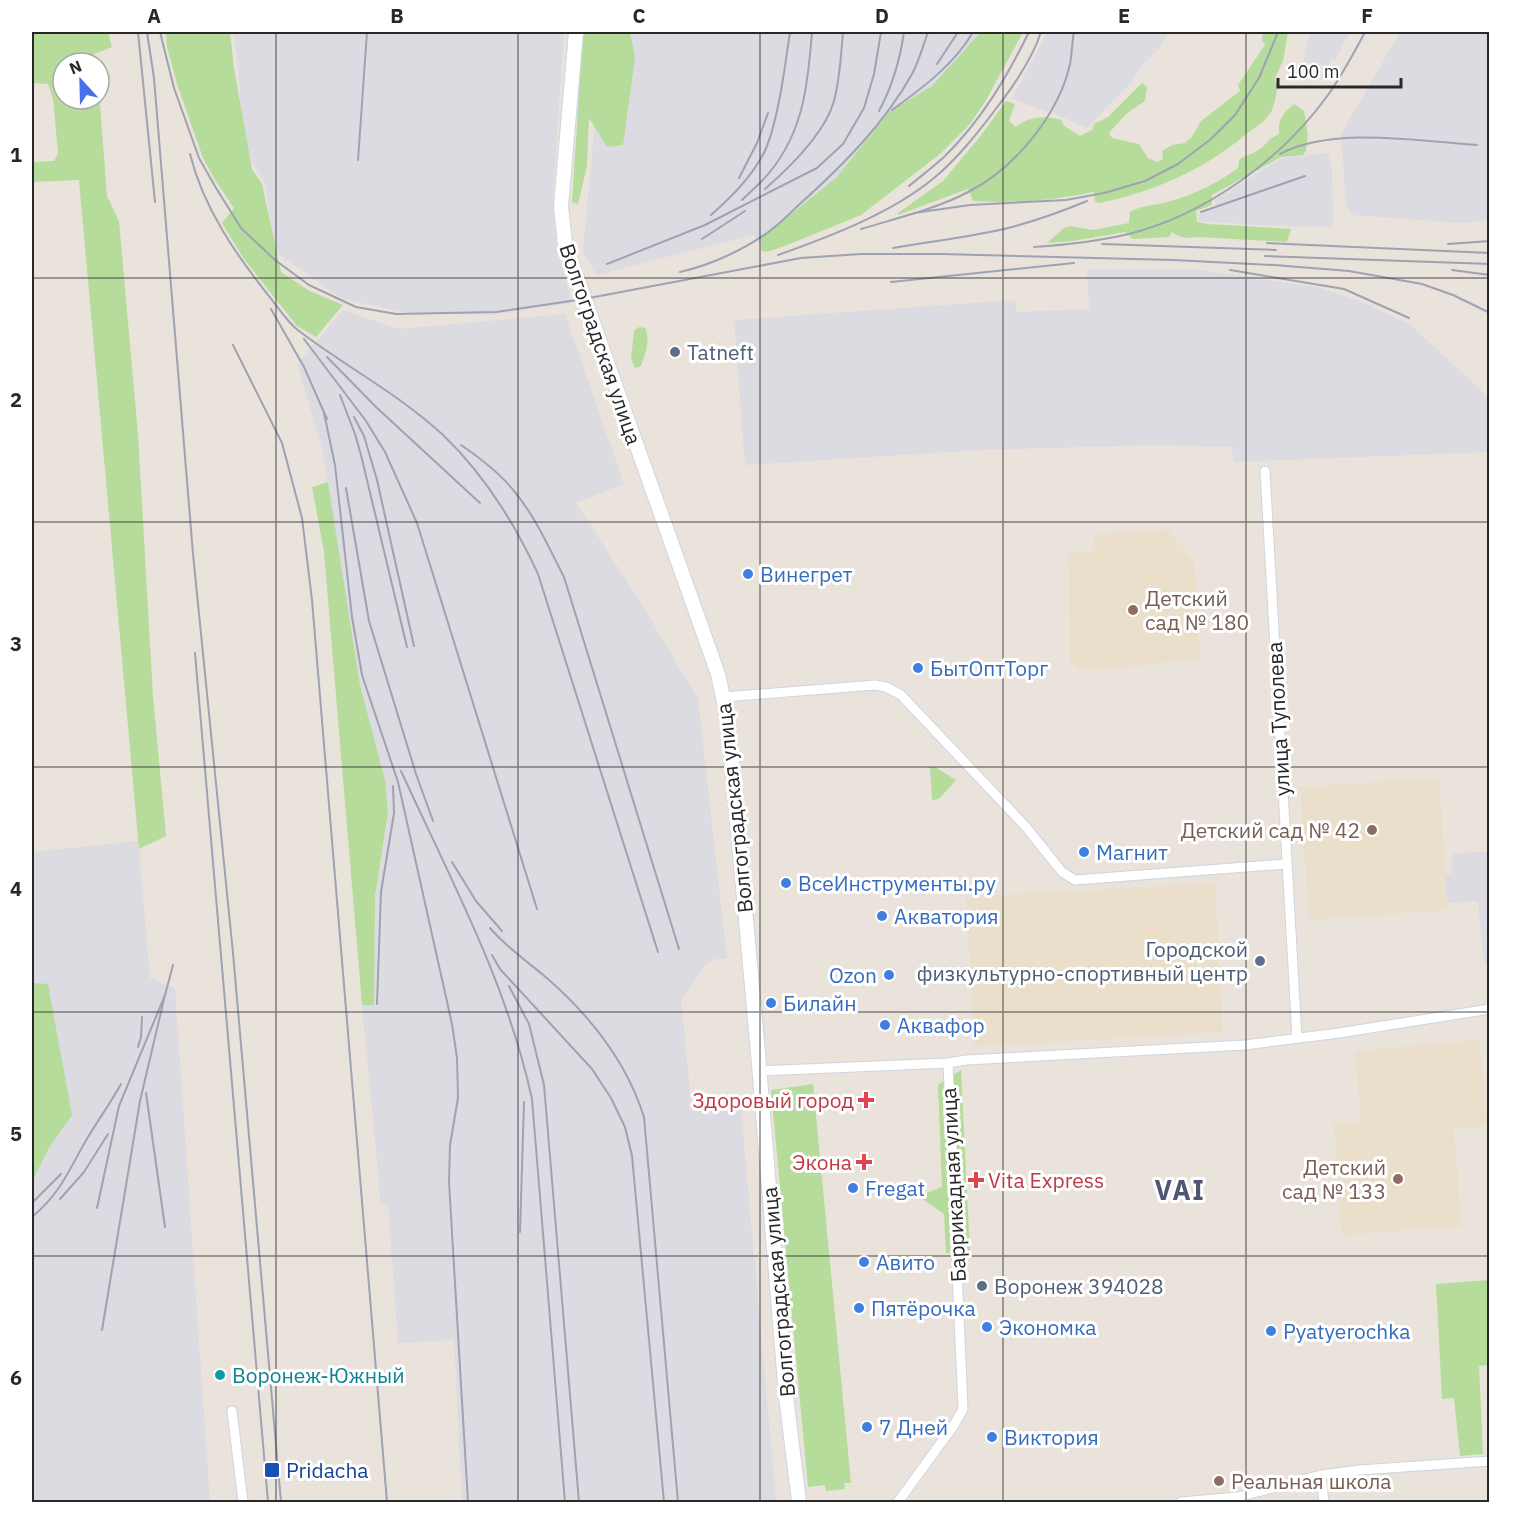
<svg xmlns="http://www.w3.org/2000/svg" width="1521" height="1534" viewBox="0 0 1521 1534" font-family="'IBM Plex Sans',sans-serif">
  <style>
    .industrial { fill: #dddbe2 }
    .education { fill: #eadfcb }
    .green { fill: #b5dc9b }
    .lines { fill: none; stroke-linecap: round; stroke-linejoin: round }
    .street-casing { stroke: #d1d4e0; stroke-width: 11 }
    .secondary-casing { stroke: #d1d4e0; stroke-width: 16 }
    .street { stroke: #fff; stroke-width: 9 }
    .secondary { stroke: #fff; stroke-width: 14 }
    .rail { stroke: #9ea2b1; stroke-width: 2 }
    .grid { fill: none; stroke: #282828; stroke-width: 1.5; stroke-opacity: 0.55 }
    .service-dot { fill: #5c6f8a; stroke: #fff; stroke-width: 2 }
    .shop-dot { fill: #3f7fe0; stroke: #fff; stroke-width: 2 }
    .education-dot { fill: #8d6e63; stroke: #fff; stroke-width: 2 }
    .health-dot { fill: #e0444e; stroke: #fff; stroke-width: 2 }
    .culture-dot { fill: #0f9aa8; stroke: #fff; stroke-width: 2 }
    .transit-dot { fill: #1a4fb4; stroke: #fff; stroke-width: 2 }
    .labels { text-anchor: middle; dominant-baseline: central; stroke-width: 6; stroke-linejoin: round; paint-order: stroke }
    .street-label { font-size: 21px; fill: #282828; stroke: #fff }
    .service-label { font-size: 21px; fill: #4e5e75; stroke: #fff; text-anchor: start }
    .shop-label { font-size: 21px; fill: #366cbe; stroke: #fff; text-anchor: start }
    .education-label { font-size: 21px; fill: #785e54; stroke: #fff; text-anchor: start }
    .health-label { font-size: 21px; fill: #be3a42; stroke: #fff; text-anchor: end }
    .culture-label { font-size: 21px; fill: #0d838f; stroke: #fff; text-anchor: start }
    .transit-label { font-size: 21px; fill: #164399; stroke: #fff; text-anchor: start }
    .district-label { font-size: 27px; font-weight: bold; letter-spacing: 1.5px; fill: #4d5675; stroke: #fff }
    .neatline { fill: none; stroke: #282828; stroke-width: 2 }
    .grid-label { font-size: 20px; text-anchor: middle; font-weight: bold; fill: #282828 }
  </style>
  <rect width="100%" height="100%" fill="#eae3db"/>
  <!-- industrial -->
  <path class="industrial" d="M234 32H564L553 195 557 249 572 303 492 315 409 313 343 299 275 252 265 182 252 162 244 137Z
    M603 32H1018L844 218 759 244 754 235 596 275 583 251Z
    M1047 32H1168L1159 48 1145 62 1131 83 1087 128 1062 117 1012 99Z
    M1310 32H1350L1335 60 1331 59 1329 67 1303 62Z
    M1400 32H1489V220L1462 223 1352 215 1346 204 1341 134Z
    M1328 153 1332 171 1333 227 1272 226 1199 221 1198 214 1215 207 1214 201 1278 160 1287 157Z
    M1087 269H1192L1317 287 1365 303 1412 326 1489 398V452L1235 462 1231 447 1156 445 981 450 745 465 734 320 1015 300 1016 312 1089 309Z
    M343 310 399 329 565 314 624 484 576 503 638 598 698 699 727 959H716L706 964 681 1000 692 1111 741 1109 776 1502H462L454 1340 398 1343 388 1204H381L362 1005H373L375 896 388 812 385 780 360 685 322 448 297 364Z
    M138 841 150 978 175 989 210 1502H32V852Z
    M1489 852V964H1484L1478 901 1447 903 1445 874 1452 873 1451 859 1455 853Z"/>
  <!-- education -->
  <path class="education" d="M1167 529 1194 561 1200 659 1083 671 1070 662 1069 553 1095 551 1094 535Z
    M1439 778 1447 910 1309 920 1300 787Z
    M1215 883 1223 1032 975 1047 966 897Z
    M1479 1040 1488 1126 1454 1129 1461 1226 1342 1235 1334 1123 1361 1121 1355 1051Z"/>
  <!-- green -->
  <path class="green" d="M32 32H108L112 47 94 54 96 63H63V99H99V93L107 196 119 221 138 434 153 696 166 836 139 849 79 180 32 182V162L54 161 58 153 53 99 48 84 32 83Z
    M166 32H230L234 68 252 169 262 184 281 272 308 290 343 305 316 337 297 326 244 259 222 223 234 208 215 180 203 158 178 87 167 47Z
    M583 32H630L635 58 623 145 607 147 589 118 587 166 578 204 572 202Z
    M981 32H1023L985 102 970 124 940 154 861 215 790 244 767 252 761 251V238L836 178 890 111 932 86Z
    M1263 32H1288L1283 61 1274 80 1278 85C1276 93 1275 108 1269 115 1263 123 1252 129 1244 136 1201 171 1153 192 1099 203L1095 202 1094 192C1055 200 1013 204 973 201L968 189 898 215V213L943 181 982 134 1006 101 1015 104 1009 121 1016 127C1028 117 1046 115 1061 120L1064 126 1080 136 1092 130 1094 124 1108 117 1142 83 1147 87 1145 101 1126 114 1109 133 1112 138 1139 144 1148 158 1157 162 1163 159 1162 151 1172 145 1185 143 1192 137 1201 121 1240 91 1238 85 1265 45 1262 40Z
    M1294 104 1304 111 1308 135 1306 151 1303 155 1281 157 1212 195V205L1196 211 1197 222 1208 224 1291 229 1287 242 1198 237C1188 238 1180 239 1172 232L1169 237 1133 239 1125 232 1073 241 1047 243 1064 228 1070 226 1093 230 1129 223 1130 212C1141 205 1158 205 1171 201 1194 195 1219 182 1238 168L1239 160C1245 155 1252 155 1258 150 1267 145 1266 140 1279 134 1278 119 1283 113 1294 104Z
    M639 327 645 328C651 339 645 355 641 366L635 368 631 358 634 331Z
    M328 482 360 685 385 780 388 812 375 896 374 1005H362L324 552 312 487Z
    M930 767H935L956 780 939 799 932 800Z
    M32 983 48 984 72 1115 49 1148 32 1181Z
    M961 1070 970 1253H946L944 1214 918 1196 942 1187 938 1085Z
    M813 1084 851 1483H844L845 1489 826 1491 825 1485 808 1487 771 1090Z
    M1489 1280V1365L1479 1366 1483 1454 1460 1456 1454 1398 1442 1399 1436 1284Z"/>
  <g class="lines">
    <!-- street casing -->
    <g class="street-casing">
      <path id="street" d="M1265 471 1297 1038
        M723 697 875 685 886 687 901 695 1026 827 1062 872 1075 880 1286 864
        M759 1071 948 1063 967 1060 1245 1045 1339 1033 1490 1009
        M232 1411 243 1502
        M1321 1475 1324 1502
        M898 1502 954 1425 963 1409 948 1063
        M1181 1502 1238 1497 1321 1475 1360 1470 1490 1461"/>
    </g>
    <!-- secondary casing -->
    <g class="secondary-casing">
      <path id="secondary" d="M576 32 561 206 565 244 718 674 728 721 758 1053 786 1396 799 1502"/>
    </g>
    <!-- street -->
    <use href="#street" class="street"/>
    <!-- secondary -->
    <use href="#secondary" class="secondary"/>
    <!-- rail -->
    <path class="rail" d="M138 32 155 202
      M147 32 154 78 193 554 233 953 281 1502
      M160 32 174 88 199 158 216 188 241 228 275 260 309 285 356 307 396 314 496 312 584 299 801 258 861 254H941L1173 260 1274 265 1349 271 1422 284 1453 295 1490 313
      M937 64 958 32
      M892 110C921 89 955 64 973 32
      M879 111C893 85 900 60 904 32
      M190 154C204 210 237 256 272 300 280 310 288 323 299 331 346 367 399 394 443 435 485 475 514 522 538 574L658 952
      M1280 154C1332 126 1419 141 1477 145
      M358 160 367 32
      M739 178 757 143 768 113
      M909 186C920 177 933 167 944 157 981 121 1007 77 1029 32
      M765 189C789 168 825 133 834 101 840 79 841 54 843 32
      M742 200C751 191 761 183 769 173 804 131 808 83 812 32
      M1201 212 1305 176
      M914 213 970 205 1066 200 1104 193 1145 181 1178 164 1211 139 1235 115 1259 78 1278 32
      M711 215C733 196 756 173 767 146 779 115 785 66 790 32
      M861 229C897 218 937 209 970 191 1015 168 1059 114 1070 64 1072 53 1072 42 1074 32
      M702 239 745 211
      M1267 243 1490 253
      M1102 244 1276 250
      M1448 244 1490 241
      M1034 247C1065 245 1099 241 1129 234 1207 214 1282 159 1328 95 1342 75 1354 53 1365 32
      M893 248C933 241 973 237 1012 227 1038 220 1063 211 1087 201
      M778 255C829 237 892 213 934 178 957 159 976 135 995 110 1013 87 1032 60 1041 32
      M1265 256 1490 264
      M607 264 705 225 817 168 843 144 864 108 874 74 881 32
      M1230 270 1344 289 1409 318
      M1452 270 1490 275
      M680 272C711 265 746 249 771 230 782 222 792 211 802 202 843 165 885 123 912 74 919 61 923 46 928 32
      M891 282 1074 263
      M271 309 304 367 327 419
      M304 339 366 421 385 452 417 523 537 909
      M233 345 282 443 302 518 312 600 387 1502
      M327 357 376 407 480 503
      M340 395 355 434 361 455 407 647
      M324 413 335 465 352 617 362 675 398 782 452 1024 457 1058 458 1098 450 1145 449 1182 468 1502
      M354 417 364 436 377 480 414 646
      M461 445C480 458 500 473 514 491 535 516 549 548 564 577L679 949
      M346 488 369 621 416 774 433 821
      M195 653 268 1502
      M401 771C450 878 507 983 532 1099L565 1502
      M452 862 476 901 502 931
      M490 928C507 948 528 962 548 979 590 1016 627 1063 644 1117L678 1502
      M492 955 500 969 592 1069 611 1098 625 1127 632 1156 664 1502
      M509 986 529 1024 544 1085 579 1502
      M165 995 173 965
      M377 1004 381 892 394 813 393 786
      M138 1047 141 1037 142 1017
      M146 1093 165 1227
      M60 1199 84 1172 108 1134
      M32 1203 61 1174
      M97 1208 119 1106 165 995 140 1101 102 1330
      M32 1217C62 1192 69 1169 88 1137 99 1119 111 1102 121 1084
      M520 1232 524 1102"/>
  </g>
  <!-- grid -->
  <path class="grid" d="M276 32V1502M518 32V1502M760 32V1502M1003 32V1502M1246 32V1502M32 278H1490M32 522H1490M32 767H1490M32 1012H1490M32 1256H1490"/>
  <!-- markers -->
  <g class="service-dot">
    <circle cx="675" cy="352" r="6"/>
    <circle cx="1260" cy="961" r="6"/>
    <circle cx="982" cy="1286" r="6"/>
  </g>
  <g class="shop-dot">
    <circle cx="748" cy="574" r="6"/>
    <circle cx="918" cy="668" r="6"/>
    <circle cx="1084" cy="852" r="6"/>
    <circle cx="786" cy="883" r="6"/>
    <circle cx="882" cy="916" r="6"/>
    <circle cx="889" cy="975" r="6"/>
    <circle cx="771" cy="1003" r="6"/>
    <circle cx="885" cy="1025" r="6"/>
    <circle cx="853" cy="1188" r="6"/>
    <circle cx="864" cy="1262" r="6"/>
    <circle cx="859" cy="1308" r="6"/>
    <circle cx="987" cy="1327" r="6"/>
    <circle cx="1271" cy="1331" r="6"/>
    <circle cx="867" cy="1427" r="6"/>
    <circle cx="992" cy="1437" r="6"/>
  </g>
  <g class="education-dot">
    <circle cx="1133" cy="610" r="6"/>
    <circle cx="1372" cy="830" r="6"/>
    <circle cx="1398" cy="1179" r="6"/>
    <circle cx="1219" cy="1481" r="6"/>
  </g>
  <g class="health-dot">
    <path d="M863 1091h6v6h6v6h-6v6h-6v-6h-6v-6h6z"/>
    <path d="M861 1153h6v6h6v6h-6v6h-6v-6h-6v-6h6z"/>
    <path d="M973 1171h6v6h6v6h-6v6h-6v-6h-6v-6h6z"/>
  </g>
  <circle class="culture-dot" cx="220" cy="1375" r="6"/>
  <rect class="transit-dot" x="264" y="1462" width="16" height="16" rx="3"/>
  <g class="labels">
    <!-- street labels -->
    <g class="street-label">
      <text transform="translate(601 344) rotate(71)">Волгоградская улица</text>
      <text transform="translate(1278 719) rotate(-93)">улица Туполева</text>
      <text transform="translate(734 808) rotate(-96)">Волгоградская улица</text>
      <text transform="translate(953 1185) rotate(-93)">Баррикадная улица</text>
      <text transform="translate(778 1292) rotate(-95)">Волгоградская улица</text>
    </g>
    <!-- service labels -->
    <g class="service-label">
      <text x="687" y="352">Tatneft</text>
      <text x="1248" y="949" text-anchor="end">Городской<tspan x="1248" dy="24">физкультурно-спортивный центр</tspan></text>
      <text x="994" y="1286">Воронеж 394028</text>
    </g>
    <!-- shop labels -->
    <g class="shop-label">
      <text x="760" y="574">Винегрет</text>
      <text x="930" y="668">БытОптТорг</text>
      <text x="1096" y="852">Магнит</text>
      <text x="798" y="883">ВсеИнструменты.ру</text>
      <text x="894" y="916">Акватория</text>
      <text x="877" y="975" text-anchor="end">Ozon</text>
      <text x="783" y="1003">Билайн</text>
      <text x="897" y="1025">Аквафор</text>
      <text x="865" y="1188">Fregat</text>
      <text x="876" y="1262">Авито</text>
      <text x="871" y="1308">Пятёрочка</text>
      <text x="999" y="1327">Экономка</text>
      <text x="1283" y="1331">Pyatyerochka</text>
      <text x="879" y="1427">7 Дней</text>
      <text x="1004" y="1437">Виктория</text>
    </g>
    <!-- education labels -->
    <g class="education-label">
      <text x="1145" y="598">Детский<tspan x="1145" dy="24">сад № 180</tspan></text>
      <text x="1360" y="830" text-anchor="end">Детский сад № 42</text>
      <text x="1386" y="1167" text-anchor="end">Детский<tspan x="1386" dy="24">сад № 133</tspan></text>
      <text x="1231" y="1481">Реальная школа</text>
    </g>
    <!-- health labels -->
    <g class="health-label">
      <text x="854" y="1100">Здоровый город</text>
      <text x="852" y="1162">Экона</text>
      <text x="988" y="1180" text-anchor="start">Vita Express</text>
    </g>
    <!-- culture labels -->
    <g class="culture-label">
      <text x="232" y="1375">Воронеж-Южный</text>
    </g>
    <!-- transit labels -->
    <g class="transit-label">
      <text x="286" y="1470">Pridacha</text>
    </g>
    <!-- district labels -->
    <g class="district-label">
      <text x="1180" y="1189">VAI</text>
    </g>
  </g>
  <!-- border -->
  <rect width="1521" height="1534" fill="none" stroke="#ffffff" stroke-width="66"/>
  <!-- north arrow -->
  <g transform="translate(81 81) rotate(338)"><circle r="28" fill="#ffffff" stroke="#a9a9a9" stroke-width="1.5"/>
  <path d="M0-4.5L10 22L0 15L-10 22Z" fill="#476feb"/>
  <text y="-9" font-size="16" font-weight="bold" text-anchor="middle" fill="#282828">N</text>
  </g>
  <!-- scale -->
  <path d="M1278 78v9h123v-9" fill="none" stroke="#282828" stroke-width="3"/>
  <text x="1287" y="78" font-size="18" fill="#282828" stroke="#ffffff" stroke-width="4.5" paint-order="stroke">100 m</text>
  <rect x="33" y="33" width="1455" height="1468" class="neatline"/>
  <g class="grid-label">
    <text x="154" y="23">A</text>
    <text x="397" y="23">B</text>
    <text x="639" y="23">C</text>
    <text x="882" y="23">D</text>
    <text x="1124" y="23">E</text>
    <text x="1367" y="23">F</text>
    <text x="16" y="162">1</text>
    <text x="16" y="407">2</text>
    <text x="16" y="651">3</text>
    <text x="16" y="896">4</text>
    <text x="16" y="1141">5</text>
    <text x="16" y="1385">6</text>
  </g>
</svg>
